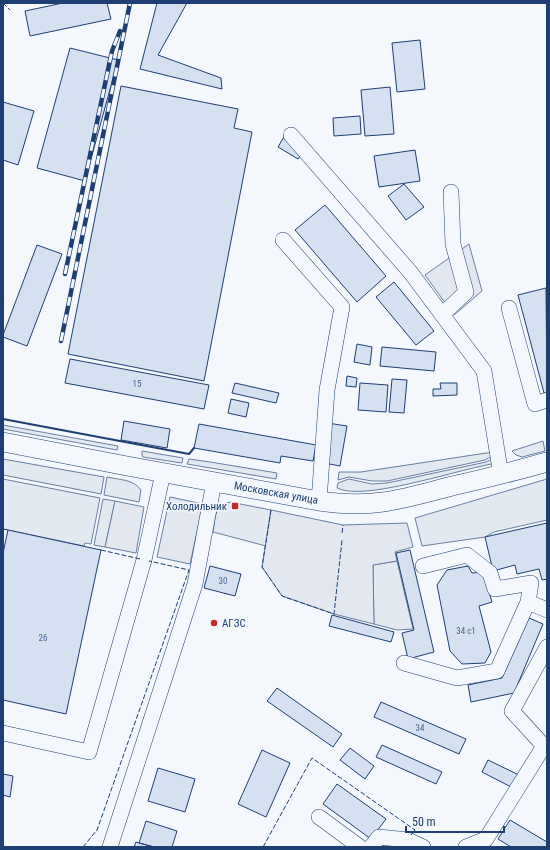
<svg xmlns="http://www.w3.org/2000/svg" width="550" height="850" viewBox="0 0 550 850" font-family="'Roboto Condensed',sans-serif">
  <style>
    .green { fill: #e3e9f0; stroke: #687fa3 }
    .parking { fill: #e3e8f0; stroke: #687fa3 }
    .building { fill: #d5e0f0; stroke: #1d3f73 }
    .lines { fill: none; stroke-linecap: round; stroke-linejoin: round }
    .minor-casing { stroke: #1d3f73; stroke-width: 16 }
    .major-casing { stroke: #1d3f73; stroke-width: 20 }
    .minor { stroke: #f4f7fb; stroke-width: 15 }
    .major { stroke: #f4f7fb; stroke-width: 19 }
    .rail-casing { stroke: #1d3f73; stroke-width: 4.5 }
    .rail { stroke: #f4f7fb; stroke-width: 3; stroke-dasharray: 9; stroke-linecap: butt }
    .fence { stroke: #1d3f73; stroke-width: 1; stroke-dasharray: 5 2; stroke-linecap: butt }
    .wall { stroke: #1d3f73; stroke-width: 2 }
    .poi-dot { fill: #c62828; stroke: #f4f7fb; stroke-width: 1.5 }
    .labels { text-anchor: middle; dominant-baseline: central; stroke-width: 3; stroke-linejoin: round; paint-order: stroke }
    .number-label { font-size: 9px; fill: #4b6792 }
    .street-label { font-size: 11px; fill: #1d3f73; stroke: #f4f7fb }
    .poi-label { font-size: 11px; fill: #1d3f73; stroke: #f4f7fb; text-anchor: end }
  </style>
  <rect width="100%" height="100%" fill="#f4f7fb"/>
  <!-- green -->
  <path class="green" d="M3 425 118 446 117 450 3 429Z
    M543 441 545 451 522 457 516 455 512 451Z
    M142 451 183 458 182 463 143 457 142 455Z
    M493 452 494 455 485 460 387 481H372L349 477 338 480 339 472H361Z
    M494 458V461L491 464C472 468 453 473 434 478 411 483 358 498 337 488L338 483 349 479 372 484 387 483 486 462Z
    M3 459 104 477 101 494 3 475Z
    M189 459 210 462 277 473 276 479 187 464Z
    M107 477C120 480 133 479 141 490L139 502 104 495Z
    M3 479 100 498 91 544 85 543 84 546 3 529Z
    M547 479V520L494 532 485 537 422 546 415 518Z
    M103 499 115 501 105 547 94 545Z
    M230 502 271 510 266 546 213 532C216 516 213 508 230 502Z
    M397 561 413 629 397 630 374 624 373 565Z"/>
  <!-- parking -->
  <path class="parking" d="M469 244 482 291 454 315 425 275Z
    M170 497 203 504 190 564 157 557Z
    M115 501 144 507 136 553 105 547Z
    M271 510 343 525 407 523 413 547 395 552 397 561 373 565 374 624 334 614 282 596 262 567Z"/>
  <!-- building -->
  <path class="building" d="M63 3H107L111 19 30 36 25 11Z
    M157 3H187L158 55 221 78 222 89 140 69Z
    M420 40 425 89 397 92 392 43Z
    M70 48 118 60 85 181 37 168Z
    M121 86 238 109 234 128 252 132 204 381 68 354Z
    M390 87 394 134 365 136 361 90Z
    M3 102 34 111 18 165 3 160Z
    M360 116 361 134 334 136 333 118Z
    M285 135 305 149 298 159 278 147Z
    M415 150 420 181 379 187 374 156Z
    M404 184 424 207 406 220 388 196Z
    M325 205 386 276 357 302 295 230Z
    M37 245 62 254 27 346 3 337V335Z
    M394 282 434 331 416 345 376 297Z
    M546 288 547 393H544L518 295Z
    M357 344 372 347 370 365 354 362Z
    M382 347 436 352 434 371 380 366Z
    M70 359 209 385 204 409 65 383Z
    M347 376 357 378 356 387 346 386Z
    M392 379 407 380 404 413 389 412Z
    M235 383 279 393 276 403 232 393Z
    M360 383 388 385 386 412 358 410Z
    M457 383V395L433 396V389H441L440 383Z
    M231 399 249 403 246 417 228 413Z
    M124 421 170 429 167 448 121 440Z
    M321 422 347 426 340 466 314 461Z
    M199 424 316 445 313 461 281 456 280 463 194 448Z
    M547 523V579L542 580 539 569 517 574 515 565 493 571 485 537Z
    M8 530 101 550 66 714 3 700V553Z
    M410 550 434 652 408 659 402 633 414 630 396 553Z
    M210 566 241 574 235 596 204 588Z
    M468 566 472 573 483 572 492 602 479 606 491 652 485 663 462 664 450 651 437 585 447 570Z
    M332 615 394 632 391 642 329 626Z
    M529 618 543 624 514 693 471 702 468 685 502 678Z
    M277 688 342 734 333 747 267 701Z
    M381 702 466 739 459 754 374 717Z
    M382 745 442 772 436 784 376 757Z
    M350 748 374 766 365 779 340 760Z
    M262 750 290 763 266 817 238 804Z
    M488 760 521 776 515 789 482 772Z
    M158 768 195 779 185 812 148 801Z
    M3 774 13 776 10 797 3 795Z
    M337 784 386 819 371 839 323 804Z
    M510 820 547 842V847H511L498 839Z
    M146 821 177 831 172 847H154L139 843Z
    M136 842 139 843 154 847H134Z"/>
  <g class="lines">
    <!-- minor casing -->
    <g class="minor-casing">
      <path id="minor" d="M291 135 411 273 484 371 501 475
        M283 240 342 307 327 390 319 501
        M509 308 535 404 547 400
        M442 315 466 292 453 244 451 192
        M423 566 467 555 490 573 495 589 531 583 528 602
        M547 647 512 711 544 746 547 748
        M404 663 457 678 497 671 528 602 547 610
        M3 733 89 752 144 560 163 473
        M319 817 360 847
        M110 847 195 584 214 482
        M371 847 379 837 408 840 423 847
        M466 847 486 839 544 746"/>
    </g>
    <!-- major casing -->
    <g class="major-casing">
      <path id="major" d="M3 442 127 466 319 501C340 504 362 505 383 502 406 499 429 492 452 486 484 479 515 471 547 462"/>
    </g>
    <!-- minor -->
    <use href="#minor" class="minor"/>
    <!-- major -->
    <use href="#major" class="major"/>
    <!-- rail casing -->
    <g class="rail-casing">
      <path id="rail" d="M65 274 112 51 120 31
        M61 341 130 3"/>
    </g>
    <!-- rail -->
    <use href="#rail" class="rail"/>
    <!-- fence -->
    <path class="fence" d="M3 3 10 10
      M271 510 262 567 282 596 334 614 342 540
      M3 529 8 530
      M342 533 343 525
      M101 550 140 559
      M83 847 97 830 189 570 149 561
      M263 847 312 758 415 830 411 835"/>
    <!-- wall -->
    <path class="wall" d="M3 419 189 454 194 448"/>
  </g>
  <!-- markers -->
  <g class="poi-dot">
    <rect x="231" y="502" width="8" height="8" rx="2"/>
    <circle cx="214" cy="623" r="4"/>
  </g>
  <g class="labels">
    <!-- number labels -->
    <g class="number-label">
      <text x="137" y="384">15</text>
      <text x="223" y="581">30</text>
      <text x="466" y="631">34 с1</text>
      <text x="43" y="638">26</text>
      <text x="420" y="728">34</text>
    </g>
    <!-- street labels -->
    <g class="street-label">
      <text transform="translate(276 493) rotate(10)">Московская улица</text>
    </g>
    <!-- poi labels -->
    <g class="poi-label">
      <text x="227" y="506">Холодильник</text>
      <text x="222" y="623" text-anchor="start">АГЗС</text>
    </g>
  </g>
  <!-- border -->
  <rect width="550" height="850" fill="none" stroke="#1d3f73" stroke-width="8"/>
  <!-- scale -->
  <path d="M406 826v6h98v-6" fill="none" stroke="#1d3f73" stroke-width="2"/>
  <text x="412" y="826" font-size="12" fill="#1d3f73" stroke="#f4f7fb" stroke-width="3" paint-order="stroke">50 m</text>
</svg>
